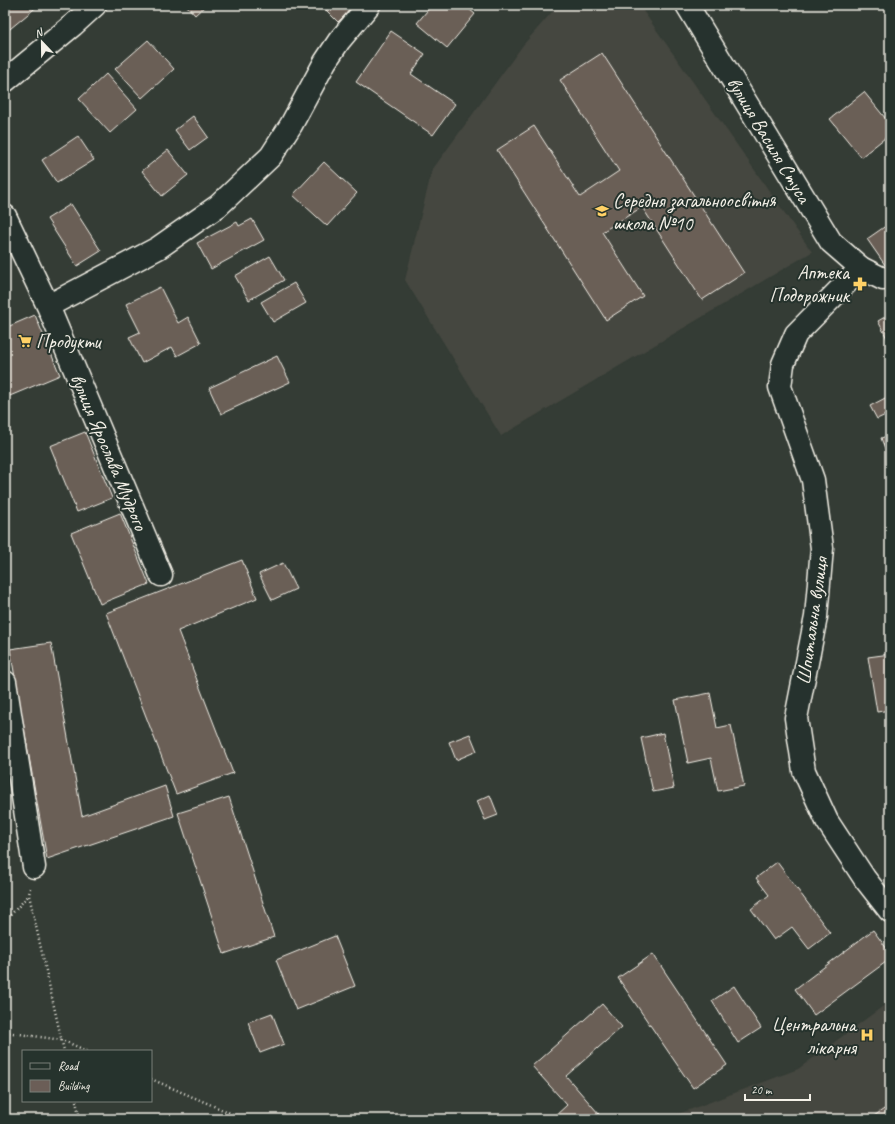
<svg xmlns="http://www.w3.org/2000/svg" width="895" height="1124" viewBox="0 0 895 1124" font-family="Caveat,sans-serif">
  <style>
    .built { fill: #44463f }
    .building { fill: #6b5e57; stroke: #f4f1e8 }
    .lines { fill: none; stroke-linecap: round; stroke-linejoin: round }
    .street-casing { stroke: #f4f1e8; stroke-width: 25 }
    .secondary-casing { stroke: #f4f1e8; stroke-width: 25 }
    .path { stroke: #f4f1e8; stroke-width: 2.5; stroke-dasharray: 1 3; stroke-linecap: butt }
    .street { stroke: #26332d; stroke-width: 22 }
    .secondary { stroke: #26332d; stroke-width: 22 }
    .labels { text-anchor: middle; dominant-baseline: central; stroke-width: 4; stroke-linejoin: round; paint-order: stroke }
    .street-label { font-size: 20px; fill: #f4f1e8; stroke: #26332d }
    .poi-label { font-size: 20px; fill: #f4f1e8; stroke: #26332d; text-anchor: start }
  </style>
  <rect width="100%" height="100%" fill="#343c35"/>
  <filter id="ink" filterUnits="userSpaceOnUse"><feTurbulence type="fractalNoise" baseFrequency=".025" numOctaves="2"/><feDisplacementMap in="SourceGraphic" scale="8" xChannelSelector="R" yChannelSelector="G"/><feConvolveMatrix kernelMatrix="1 2 1 2 8 2 1 2 1" color-interpolation-filters="sRGB"/></filter>
  <g filter="url(#ink)">
    <!-- built -->
    <path class="built" d="M558 5H639L812 252 501 436 405 280 432 170 523 45Z
      M890 1001V1119H665L798 1069Z"/>
    <!-- building -->
    <path class="building" d="M5 5H39L5 33Z
      M186 5H206L195 15Z
      M321 5H355L338 22Z
      M432 5H464L475 14 447 48 417 23Z
      M391 31 425 54 411 74 455 104 433 135 356 82Z
      M148 40 174 69 142 98 115 69Z
      M602 53 744 273 702 300 642 207 602 232 643 296 606 320 497 150 534 126 580 197 619 171 560 80Z
      M106 74 137 109 110 133 79 99Z
      M864 92 890 124V134L861 157 830 119Z
      M193 116 208 137 190 150 175 130Z
      M78 136 94 160 57 183 42 160Z
      M168 150 188 175 162 196 142 171Z
      M324 162 357 193 327 226 293 195Z
      M71 204 101 251 77 266 47 219Z
      M252 219 264 240 211 269 197 243 237 222 239 226Z
      M890 223V261L885 265 867 239Z
      M270 256 284 280 249 300 235 276Z
      M294 283 306 303 273 322 261 302Z
      M160 287 178 323 188 317 201 343 177 356 172 347 142 363 129 337 140 332 126 304Z
      M890 314V344L878 321Z
      M35 315 60 375 5 398V328Z
      M277 356 290 382 221 414 209 388Z
      M889 396 890 413 877 419 870 406Z
      M85 432 112 498 77 512 50 446Z
      M890 435V459H889L881 438Z
      M120 513 149 584 100 604 71 533Z
      M242 560 257 598 178 631 233 773 176 794 106 613Z
      M283 563 296 589 272 600 259 574Z
      M51 643 82 816 165 786 174 816 47 859 10 649Z
      M890 654V710L877 712 868 657Z
      M710 693 717 728 731 725 744 786 718 791 711 758 688 763 675 700Z
      M663 733 674 788 653 792 641 738Z
      M470 734 477 751 456 760 449 742Z
      M490 795 498 815 485 820 477 801Z
      M229 797 274 937 224 954 178 813Z
      M777 862 830 933 809 949 792 927 774 940 751 909 769 895 756 878Z
      M873 930 890 953V959L814 1015 795 989Z
      M335 936 355 986 296 1010 276 960Z
      M653 954 727 1065 693 1088 618 978Z
      M734 986 761 1028 738 1043 712 1001Z
      M602 1004 622 1027 566 1076 599 1114 593 1119H558L555 1116 567 1105 532 1066Z
      M272 1013 284 1044 260 1053 248 1022Z
      M890 1105V1119H876L874 1116Z"/>
    <g class="lines">
      <!-- street casing -->
      <g class="street-casing">
        <path id="street" d="M5 81 73 25 95 5
          M5 216 48 306 161 575
          M861 268 796 334 783 364 780 387 813 480 822 548 816 617 796 718 804 771 827 821 865 879 890 911
          M48 306 158 248 218 206 271 156 291 125 325 62 339 41 369 5
          M5 682 34 867"/>
      </g>
      <!-- secondary casing -->
      <g class="secondary-casing">
        <path id="secondary" d="M687 5 831 242 861 268 883 279 890 278"/>
      </g>
      <!-- path -->
      <path class="path" d="M30 888 29 895 64 1051
        M5 921 29 895
        M5 1032 62 1040 87 1051
        M151 1079 237 1116 241 1119
        M76 1101 80 1119"/>
      <!-- street -->
      <use href="#street" class="street"/>
      <!-- secondary -->
      <use href="#secondary" class="secondary"/>
    </g>
  </g>
  <!-- icons -->
  <defs>
    <g id="school-bare" transform="scale(1.08)"><path d="M0-5L7-2L0 1L-7-2ZM-4 1L0 2.5L4 1V4Q0 6-4 4Z" fill="#ffd166" stroke="#26332d" stroke-width="2.5" paint-order="stroke"/></g>
    <g id="pharmacy-bare" transform="scale(1.08)"><path d="M-2-6h4v4h4v4h-4v4h-4v-4h-4v-4h4Z" fill="#ffd166" stroke="#26332d" stroke-width="2.5" paint-order="stroke"/></g>
    <g id="supermarket-bare" transform="scale(1.08)"><path d="M-6-5.5h2.5l.6 2H6L4.5 2H-2.5L-4.4-4H-6ZM-1.5 3.2a1.3 1.3 0 1 0 .1 0ZM3 3.2a1.3 1.3 0 1 0 .1 0Z" fill="#ffd166" stroke="#26332d" stroke-width="2.5" paint-order="stroke"/></g>
    <g id="hospital-bare" transform="scale(1.08)"><path d="M-5-5h3v3.5h4V-5h3V5h-3V1.5h-4V5h-3Z" fill="#ffd166" stroke="#26332d" stroke-width="2.5" paint-order="stroke"/></g>
  </defs>
  <g fill-rule="evenodd">
    <use href="#school-bare" x="602" y="211"/>
    <use href="#pharmacy-bare" x="860" y="284"/>
    <use href="#supermarket-bare" x="25" y="341"/>
    <use href="#hospital-bare" x="867" y="1035"/>
  </g>
  <g class="labels">
    <!-- street labels -->
    <g class="street-label">
      <text transform="translate(769 140) rotate(59)">вулиця Василя Стуса</text>
      <text transform="translate(109 452) rotate(67)">вулиця Ярослава Мудрого</text>
      <text transform="translate(812 621) rotate(-82)">Шпитальна вулиця</text>
    </g>
    <!-- poi labels -->
    <g class="poi-label">
      <text x="613" y="200">Середня загальноосвітня<tspan x="613" dy="23">школа №10</tspan></text>
      <text x="849" y="272" text-anchor="end">Аптека<tspan x="849" dy="23">Подорожник</tspan></text>
      <text x="36" y="341">Продукти</text>
      <text x="856" y="1024" text-anchor="end">Центральна<tspan x="856" dy="23">лікарня</tspan></text>
    </g>
  </g>
  <!-- margin -->
  <rect width="895" height="1124" fill="none" stroke="#26332d" stroke-width="20"/>
  <rect x="10" y="10" width="875" height="1104" fill="none" stroke="#f4f1e8" stroke-width="1.5" filter="url(#ink)"/>
  <!-- legend -->
  <rect x="22" y="1050" width="130" height="52" fill="#26332d" stroke="#787f78"/>
  <rect x="30" y="1063" width="20" height="6" fill="#26332d" stroke="#787f78"/>
  <text x="58" y="1070" font-size="12" fill="#f4f1e8">Road</text>
  <rect x="30" y="1080" width="20" height="12" fill="#6b5e57" stroke="#787f78"/>
  <text x="58" y="1090" font-size="12" fill="#f4f1e8">Building</text>
  <!-- north arrow -->
  <g transform="translate(42 42) rotate(338)" stroke="#26332d" stroke-width="3" paint-order="stroke">
  <path d="M0-3L7 15L0 10L-7 15Z" fill="#f4f1e8"/>
  <text y="-6" font-size="11" font-weight="bold" text-anchor="middle" fill="#f4f1e8">N</text>
  </g>
  <!-- scale -->
  <path d="M745 1094v6h65v-6" fill="none" stroke="#f4f1e8" stroke-width="2"/>
  <text x="751" y="1094" font-size="12" fill="#f4f1e8" stroke="#26332d" stroke-width="3" paint-order="stroke">20 m</text>
</svg>
